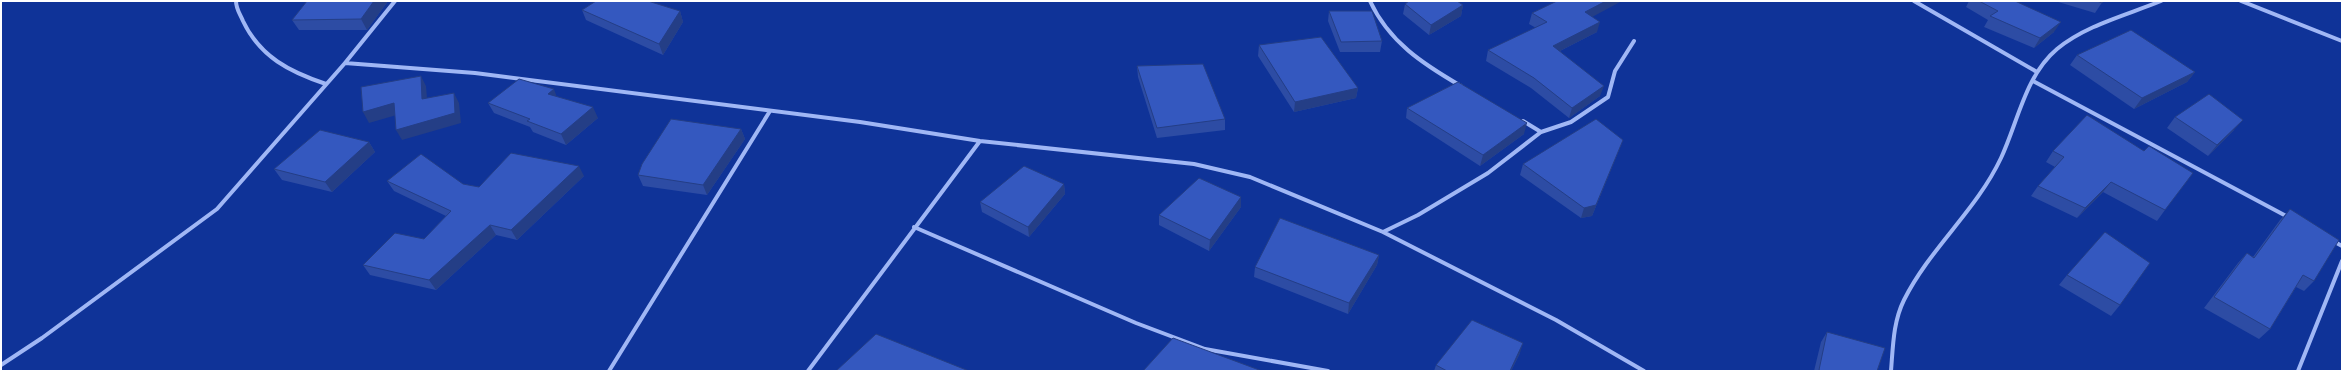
<svg xmlns="http://www.w3.org/2000/svg" width="2343" height="372" viewBox="0 0 2343 372" font-family="'Roboto Condensed',sans-serif">
  <style>
    .lines { fill: none; stroke-linecap: round; stroke-linejoin: round }
    .street { stroke: #a0b7f5; stroke-width: 4 }
    .wall { fill: #2d4ca4 }
    .shaded-wall { fill: #243e86 }
    .building { fill: #3458bf; stroke: #243e86 }
  </style>
  <rect width="100%" height="100%" fill="#0f3398"/>
  <g class="lines">
    <!-- street -->
    <path class="street" d="M236 1C236 9 240 14 243 21 260 57 290 72 326 84
      M395 1 345 63 475 73 860 122 980 141 1194 164 1250 177 1383 232 1556 320 1644 371
      M1370 1C1389 42 1423 64 1461 86
      M1914 1 2037 72
      M2241 1 2342 41
      M2033 81 2288 217
      M1523 121 1541 132
      M914 227 1136 323 1205 349 1328 371
      M1383 232 1418 215 1488 173 1541 132 1571 122 1608 97 1615 71 1634 41
      M2333 241 2342 246
      M1 365 42 338 217 209 345 63
      M609 371 770 111
      M808 371 980 141
      M1891 371C1893 347 1893 322 1904 300 1930 248 1976 211 2001 158 2018 122 2025 76 2057 49 2086 25 2127 15 2161 1
      M2298 371 2342 261"/>
  </g>
  <!-- wall -->
  <path class="wall" d="M388 1 367 30H299L292 20Z
    M1969 1H2015L2054 32 2034 48 1984 27 1988 20 1966 7Z
    M2055 1H2103L2095 13Z
    M1405 4 1463 5 1461 16 1429 35 1403 14Z
    M582 10 680 11 683 22 663 55 586 20Z
    M1329 11 1382 41 1380 52H1340L1328 21Z
    M1532 13 1592 17 1597 32 1560 51 1600 96 1569 118 1531 88 1486 61 1488 50 1536 28 1529 24Z
    M1259 45 1358 88 1356 98 1294 112 1258 56Z
    M2077 55 2195 72 2187 82 2134 109 2070 65Z
    M1137 66 1225 119V130L1157 138 1138 77Z
    M557 97 598 118 566 145 533 132 530 127 494 113 488 103Z
    M1407 108 1524 134 1480 166 1406 118Z
    M2175 117 2234 130 2208 156 2167 128Z
    M741 129 745 139 707 195 643 186 638 175Z
    M1623 140 1592 216 1581 218 1520 175 1523 164Z
    M369 142 375 152 332 192 282 180 274 169Z
    M2053 151 2165 210 2157 221 2103 192 2077 218 2031 196 2038 186 2055 167 2046 162Z
    M584 176 517 240 496 235 436 290 370 275 363 265 424 239 446 216 394 191 387 181 463 184 479 187Z
    M1064 184 1065 194 1029 237 982 212 980 202Z
    M1241 207 1209 251 1159 225V215Z
    M2290 209 2314 281 2304 291 2296 287 2270 329 2259 339 2204 308 2238 263 2247 253 2253 257 2280 220Z
    M1379 255 1377 265 1348 314 1254 277 1255 267Z
    M2067 275 2120 305 2111 316 2059 285Z
    M1827 332 1877 371H1814L1821 342Z
    M1520 353 1511 371H1434L1436 365Z"/>
  <!-- shaded-wall -->
  <path class="shaded-wall" d="M374 1H388L367 30 361 19Z
    M1606 1H1622L1581 23 1585 12Z
    M1463 5 1461 16 1429 35 1431 25Z
    M680 11 683 22 663 55 659 44Z
    M1600 22 1597 32 1550 56 1553 46Z
    M2061 22 2054 32 2034 48 2040 38Z
    M2195 72 2187 82 2134 109 2142 98Z
    M421 76 426 86 428 110 422 99Z
    M1604 86 1600 96 1569 118 1572 108Z
    M1358 88 1356 98 1294 112 1295 102Z
    M554 89 558 100 548 94Z
    M454 93 459 103 461 123 402 140 396 130Z
    M394 103 400 114 369 123 363 112Z
    M593 107 598 118 566 145 561 134Z
    M2243 120 2234 130 2208 156 2217 145Z
    M1527 123 1524 134 1480 166 1483 155Z
    M741 129 745 139 707 195 703 185Z
    M1623 140 1592 216 1581 218 1584 208Z
    M369 142 375 152 332 192 325 182Z
    M579 166 584 176 517 240 511 230Z
    M2111 182 2103 192 2077 218 2085 208Z
    M1064 184 1065 194 1029 237 1028 227Z
    M1241 197V207L1209 251 1210 240Z
    M490 225 496 235 436 290 429 280Z
    M1379 255 1377 265 1348 314 1349 303Z
    M1523 343 1520 353 1511 371H1510Z"/>
  <!-- building -->
  <path class="building" d="M307 1H374L361 19 292 20Z
    M596 1H648L680 11 659 44 582 10Z
    M1409 1H1457L1463 5 1431 25 1405 4Z
    M1557 1H1606L1585 12 1600 22 1553 46 1604 86 1572 108 1534 78 1488 50 1547 22 1532 13Z
    M1979 1H2015L2061 22 2040 38 1990 16 1998 11Z
    M2097 1H2103L2102 3Z
    M1329 11H1372L1382 41 1341 42Z
    M2131 30 2195 72 2142 98 2077 55Z
    M1321 37 1358 88 1295 102 1259 45Z
    M1203 64 1225 119 1157 128 1137 66Z
    M421 76 422 99 454 93 455 113 396 130 394 103 363 112 361 87Z
    M519 79 554 89 548 94 593 107 561 134 527 121 530 119 488 103Z
    M1458 82 1527 123 1483 155 1407 108Z
    M2209 94 2243 120 2217 145 2175 117Z
    M2087 115 2144 151 2149 146 2193 173 2165 210 2111 182 2085 208 2038 186 2064 157 2053 151Z
    M671 119 741 129 703 185 638 175 642 164Z
    M1596 119 1623 140 1596 205 1584 208 1523 164Z
    M320 130 369 142 325 182 274 169Z
    M511 153 579 166 511 230 490 225 429 280 363 265 395 233 424 239 451 211 387 181 421 154 463 184 479 187Z
    M1024 166 1064 184 1028 227 980 202Z
    M1199 178 1241 197 1210 240 1159 215Z
    M2290 209 2339 240 2314 281 2303 275 2270 329 2214 297 2247 253 2254 258Z
    M1280 218 1379 255 1349 303 1255 267Z
    M2105 232 2150 263 2120 305 2067 275Z
    M1472 320 1523 343 1510 371H1447L1436 365Z
    M1827 332 1885 348 1877 371H1822L1819 370Z
    M876 334 969 371H836Z
    M1173 338 1262 371H1143Z"/>
  <!-- border -->
  <rect width="2343" height="372" fill="none" stroke="#ffffff" stroke-width="4"/>
</svg>
